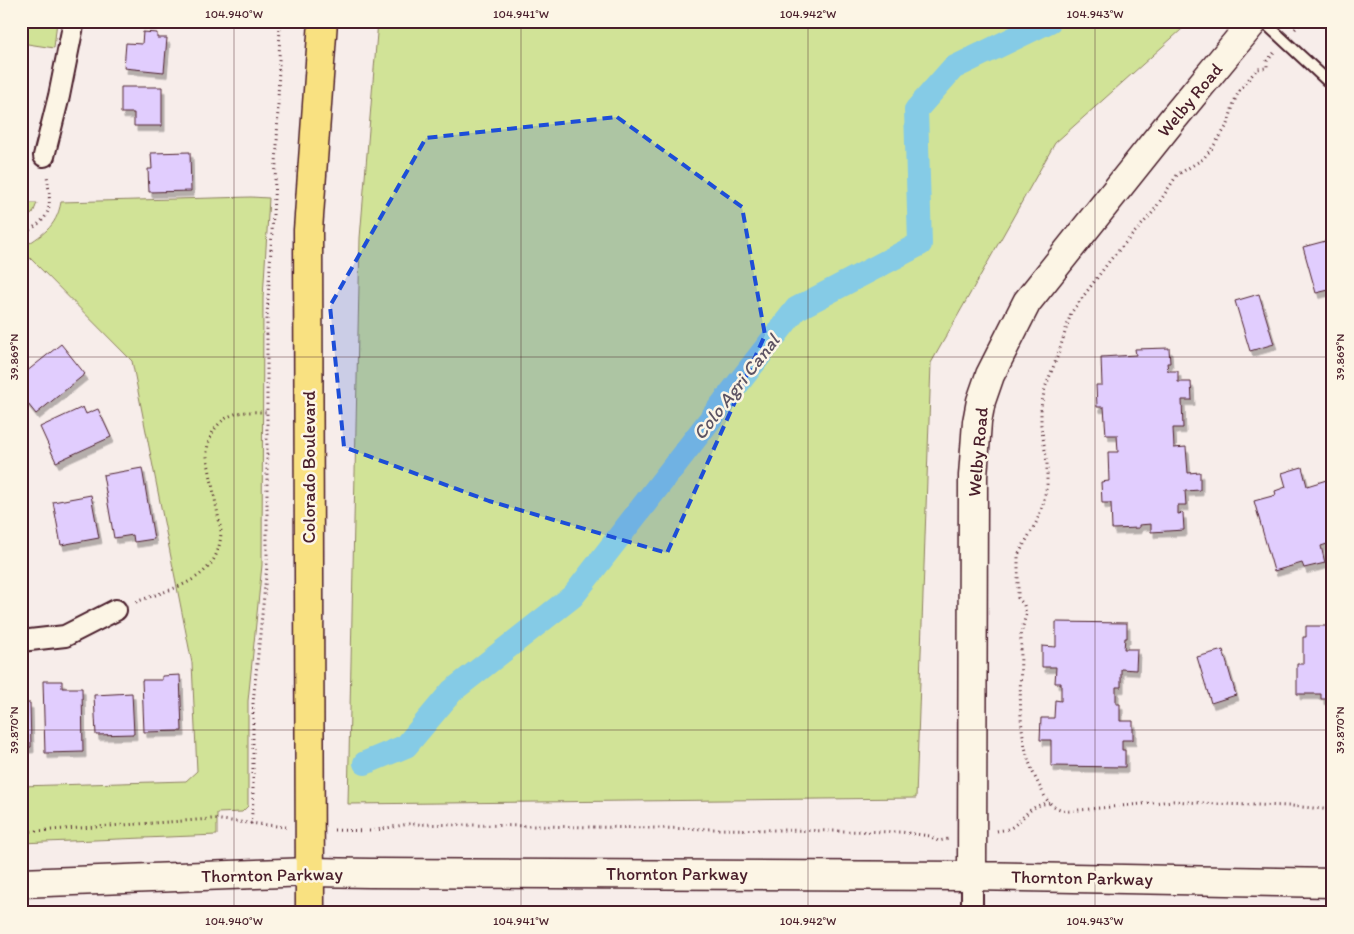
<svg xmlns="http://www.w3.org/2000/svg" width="1354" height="934" viewBox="0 0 1354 934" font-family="Itim,sans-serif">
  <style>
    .green { fill: #d1e397; stroke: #8e8161 }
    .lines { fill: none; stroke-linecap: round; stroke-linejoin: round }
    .canal { stroke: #85cbe6; stroke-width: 24 }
    .building { fill: #e1cdfe; stroke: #4a1f2b; filter: url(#shadow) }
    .lane-casing { stroke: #4a1f2b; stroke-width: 14 }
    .street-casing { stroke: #4a1f2b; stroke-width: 24 }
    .secondary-casing { stroke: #4a1f2b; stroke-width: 31 }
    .primary-casing { stroke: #4a1f2b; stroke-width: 31 }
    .path { stroke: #4a1f2b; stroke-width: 3; stroke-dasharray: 1 4; stroke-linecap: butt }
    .lane { stroke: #fcf5e5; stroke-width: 10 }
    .street { stroke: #fcf5e5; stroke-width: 20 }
    .secondary { stroke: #fcf5e5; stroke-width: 28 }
    .primary { stroke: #f9e181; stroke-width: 28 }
    .marked { fill: #1d4ed8; fill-opacity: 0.2; stroke: #1d4ed8; stroke-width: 4; stroke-dasharray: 10 6; stroke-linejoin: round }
    .ticks { fill: none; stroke: #4a1f2b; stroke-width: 1; stroke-opacity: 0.45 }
    .labels { text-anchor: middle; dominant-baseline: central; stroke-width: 5; stroke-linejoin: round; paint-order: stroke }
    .street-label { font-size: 18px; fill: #4a1f2b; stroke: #fcf5e5 }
    .water-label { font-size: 19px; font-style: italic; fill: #5c5363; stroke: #fcf5e5 }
    .neatline { fill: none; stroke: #4a1f2b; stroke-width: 2 }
    .ticks-label { font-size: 12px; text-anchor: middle; fill: #4a1f2b }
  </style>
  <defs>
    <filter id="shadow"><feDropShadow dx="3" dy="5.5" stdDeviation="0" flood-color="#0004"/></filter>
  </defs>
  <rect width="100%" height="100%" fill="#f7edea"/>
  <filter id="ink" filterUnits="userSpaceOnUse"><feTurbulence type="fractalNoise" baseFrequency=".02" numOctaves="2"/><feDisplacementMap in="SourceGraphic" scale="10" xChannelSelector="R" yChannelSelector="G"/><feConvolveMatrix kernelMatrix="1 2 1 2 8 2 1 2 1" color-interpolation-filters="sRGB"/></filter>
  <g filter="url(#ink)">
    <!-- green -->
    <path class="green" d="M21 21H57L54 48 21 43Z
      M378 21H1191L1055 143 931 363 916 798 348 804 360 238Z
      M251 197 269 198 263 298 262 565 248 701V806L242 812 217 813V835L21 843V786L186 781 197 771 192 663 132 361 29 257 21 255V249C42 234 56 229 61 202Z
      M21 203H37L33 213 21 223Z"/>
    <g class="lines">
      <!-- canal -->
      <path class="canal" d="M365 763 406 746 452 691 573 596 796 309 920 244 916 110 953 68 1050 21"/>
    </g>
    <!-- building -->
    <path class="building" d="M143 32 157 33V38H167L164 72 124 68 126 43 142 44Z
      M121 87H162V126H134V113H121Z
      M190 152 191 191 149 192 148 169H152L151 153Z
      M1333 239V301L1329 290 1316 293 1303 247Z
      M1259 294 1274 344 1250 351 1235 301Z
      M61 344 85 374 36 414 24 399 21 402V376Z
      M1169 348 1170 363H1167L1168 371H1178V382H1191L1192 400H1182L1183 428H1173L1174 448 1186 447 1188 473 1200 472V490L1185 491 1186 505H1178V514L1183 513 1184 530 1151 532V524L1139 525V528L1112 529 1111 503H1102L1101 482 1109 481 1108 452H1118L1117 435H1106L1104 407H1097L1096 385H1102L1101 357 1136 355 1135 349Z
      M83 407 86 414 98 409 111 437 56 462 40 427Z
      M1302 467 1307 486 1333 478V542L1321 546 1325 563 1304 568 1302 563 1274 571 1254 501 1276 495 1275 491 1286 487 1282 473Z
      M142 468 154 539 134 542 133 535 114 538 103 475Z
      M91 495 99 538 61 545 53 502Z
      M1333 620V715H1332V699H1321V694H1297V664H1303V637H1306V626H1333Z
      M1056 622 1127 623V638H1125L1124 649H1137L1136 670 1121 669V687H1116V704H1120V721H1133V740H1122V750H1125V767L1051 766V740H1040L1041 718H1054L1055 700 1061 701V683H1055L1056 667H1042V646L1056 647Z
      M1223 650 1236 695 1211 703 1197 657Z
      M180 675 182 731 144 732 142 680H162V676Z
      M43 681H62V688H82L83 752 45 753Z
      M132 693 134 734 96 735 94 695Z
      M21 703H30L31 747 21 748Z"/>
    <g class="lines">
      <!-- lane casing -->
      <g class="lane-casing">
        <path id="lane" d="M1263 21 1333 86"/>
      </g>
      <!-- street casing -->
      <g class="street-casing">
        <path id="street" d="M44 156 59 96 74 21
          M21 641 65 636 116 610
          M972 913V876"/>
      </g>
      <!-- secondary casing -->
      <g class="secondary-casing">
        <path id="secondary" d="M972 876 973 476 977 422 981 401 990 375 1027 302 1173 119 1254 21
          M21 883 310 872 370 873 972 876 1333 883"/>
      </g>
      <!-- primary casing -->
      <g class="primary-casing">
        <path id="primary" d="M310 913 308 230 323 21"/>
      </g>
      <!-- path -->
      <path class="path" d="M1295 29 1300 24H1306V21
        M1274 53 1267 61V68L1257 69 1239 91 1234 102 1228 124 1213 147 1203 159 1177 175 1153 212 1111 259 1071 313 1058 355 1045 388 1041 407V425L1047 463V484L1043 505 1036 523 1018 555V598L1024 605 1026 614 1021 634V645C1021 693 1015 741 1039 785 1043 792 1046 802 1054 806 1058 809 1064 810 1069 811L1173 801 1217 804 1292 806 1333 810
        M21 235C54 217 51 209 47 175
        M136 602C174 587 220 581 221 531L207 457C206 439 216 420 235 414 245 411 257 412 267 412
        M251 824 253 801V703L267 566V316L277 147 280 21
        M334 830 370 831 409 824 901 832 930 836 938 841 949 839
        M997 831C1002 830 1008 830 1012 827 1027 816 1028 806 1049 803
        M21 832 212 819 286 827"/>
      <!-- lane -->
      <use href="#lane" class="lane"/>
      <!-- street -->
      <use href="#street" class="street"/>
      <!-- secondary -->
      <use href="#secondary" class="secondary"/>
      <!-- primary -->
      <use href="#primary" class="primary"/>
    </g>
  </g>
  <!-- marked area -->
  <path class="marked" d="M617 117 742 207 765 335 667 553 489 501 344 447 330 306 426 138Z"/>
  <!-- ticks -->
  <path class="ticks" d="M234 21V913M521 21V913M808 21V913M1095 21V913M21 357H1333M21 730H1333"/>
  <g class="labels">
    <!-- street labels -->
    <g class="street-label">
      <text transform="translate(1190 100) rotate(-50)">Welby Road</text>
      <text transform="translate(978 452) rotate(-85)">Welby Road</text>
      <text transform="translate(309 467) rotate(-90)">Colorado Boulevard</text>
      <text x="677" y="874">Thornton Parkway</text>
      <text transform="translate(272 875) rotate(-1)">Thornton Parkway</text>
      <text transform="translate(1082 878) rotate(1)">Thornton Parkway</text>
    </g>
    <!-- water labels -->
    <g class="water-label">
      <text transform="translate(736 387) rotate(-52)">Colo Agri Canal</text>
    </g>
  </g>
  <!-- margin -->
  <rect width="1354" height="934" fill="none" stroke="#fcf5e5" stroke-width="55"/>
  <rect x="28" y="28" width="1298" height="878" class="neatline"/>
  <g class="ticks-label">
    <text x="234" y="18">104.940°W</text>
    <text x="521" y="18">104.941°W</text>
    <text x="808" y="18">104.942°W</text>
    <text x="1095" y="18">104.943°W</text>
    <text transform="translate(1340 357) rotate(-90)" y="4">39.869°N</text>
    <text transform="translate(14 357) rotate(-90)" y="4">39.869°N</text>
    <text transform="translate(1340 730) rotate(-90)" y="4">39.870°N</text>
    <text transform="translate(14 730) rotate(-90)" y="4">39.870°N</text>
    <text x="234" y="925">104.940°W</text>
    <text x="521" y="925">104.941°W</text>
    <text x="808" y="925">104.942°W</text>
    <text x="1095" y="925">104.943°W</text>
  </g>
</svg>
